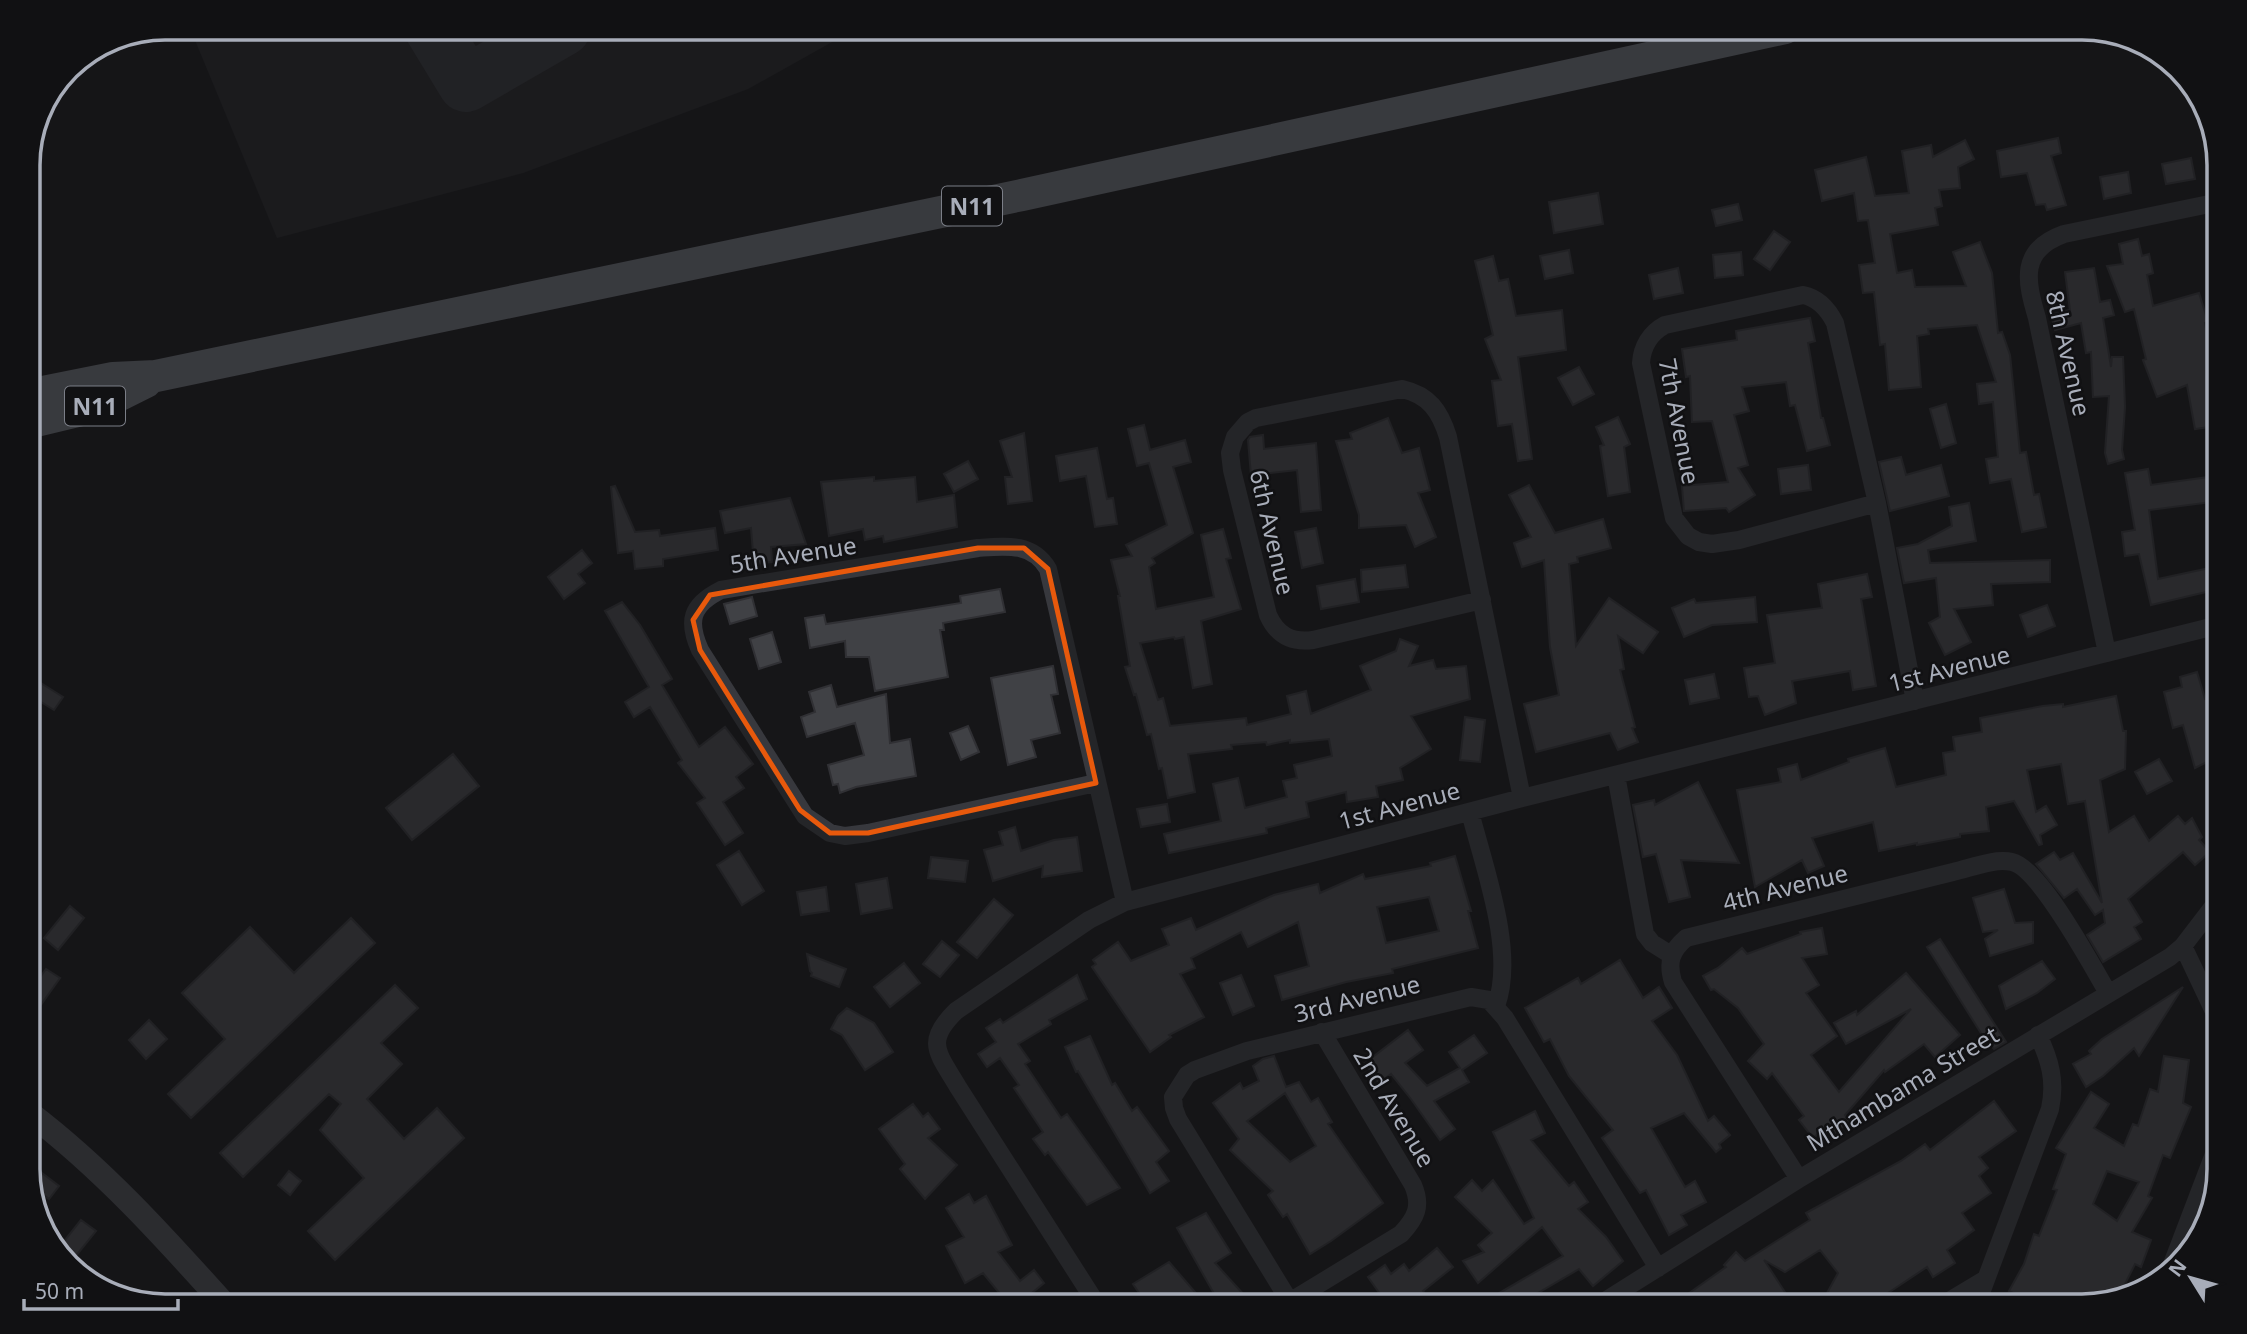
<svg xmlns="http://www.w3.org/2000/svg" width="2247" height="1334" viewBox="0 0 2247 1334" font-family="'Noto Sans',sans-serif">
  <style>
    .built { fill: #222225 }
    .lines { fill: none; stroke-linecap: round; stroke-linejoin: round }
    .taxiway { stroke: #303135; stroke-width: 56 }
    .building { fill: #404145; stroke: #303034; stroke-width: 2; fill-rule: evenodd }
    .street { stroke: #37383d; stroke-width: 18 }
    .secondary { stroke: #45474d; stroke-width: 24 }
    .highway { stroke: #63666e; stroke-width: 32 }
    .marked { fill: none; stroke: #e8590c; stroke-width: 5; stroke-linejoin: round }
    .labels { text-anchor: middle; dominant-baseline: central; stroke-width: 5; stroke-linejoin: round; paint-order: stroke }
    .shield { fill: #111113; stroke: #7b7e87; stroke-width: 2 }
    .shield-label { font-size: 23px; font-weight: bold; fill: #a8adb9 }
    .street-label { font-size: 24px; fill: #a8adb9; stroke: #111113 }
    .rim { fill: none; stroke: #a8adb9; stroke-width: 3.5 }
  </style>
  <rect width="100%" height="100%" fill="#161618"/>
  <!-- built -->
  <path class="built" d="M190 28H857L748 89 523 173 277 238Z"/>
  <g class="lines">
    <!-- taxiway -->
    <path class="taxiway" d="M432 28 466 84 563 28"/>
  </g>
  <!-- building -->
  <path class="building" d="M2058 138 2061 153 2051 156 2066 205 2047 210 2045 204 2036 205 2027 173 2001 177 1997 151Z
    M1965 140 1974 159 1958 167 1960 188 1939 190 1942 206 1935 208 1938 225 1890 234 1897 273 1912 270 1915 287 1966 286 1953 252 1980 242 1992 273 1998 333 2002 332 2010 355 2020 453 2026 452 2034 495 2039 494 2046 527 2022 532 2011 479 1990 483 1986 459 1998 457 1993 402 1979 404 1977 384 1996 382 1977 325 1928 329 1929 334 1917 336 1921 387 1889 390 1885 344 1880 345 1874 292 1863 293 1859 265 1875 263 1868 220 1858 221 1854 193 1822 201 1815 170 1866 157 1875 196 1909 193 1902 151 1931 145 1933 157Z
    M2191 158 2195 179 2166 184 2162 164Z
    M2128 172 2131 193 2104 199 2100 177Z
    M1598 193 1603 224 1554 233 1549 202Z
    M1738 204 1742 220 1716 226 1712 210Z
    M1774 231 1790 242 1770 270 1754 259Z
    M2138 239 2142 256 2149 254 2153 273 2147 275 2153 306 2199 293 2208 322 2205 323 2214 369 2206 371 2216 426 2195 429 2187 385 2157 397 2143 360 2146 359 2134 309 2125 312 2107 266 2123 264 2119 244Z
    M1569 250 1573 273 1545 279 1540 256Z
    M1741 252 1743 275 1715 278 1713 255Z
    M1493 256 1499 281 1508 279 1516 316 1562 310 1566 350 1518 357 1532 459 1518 461 1512 424 1498 426 1492 381 1501 380 1485 339 1493 335 1475 261Z
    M1678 268 1683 293 1654 299 1649 275Z
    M2094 268 2100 302 2110 300 2114 315 2103 318 2111 367 2112 357H2123L2125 407 2122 450 2124 459 2108 464 2105 453 2109 396 2093 397 2091 352 2086 353 2081 323 2055 330 2051 315 2070 310 2065 272Z
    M1810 318 1815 341 1808 343 1821 418H1823L1830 445 1807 451 1795 405 1790 406 1786 382 1742 387 1749 411 1734 415 1748 465 1738 468 1755 495 1729 512 1726 508 1684 511 1682 486 1728 482 1712 421 1692 422 1690 376 1686 377 1682 349 1737 340 1736 331Z
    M1579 367 1594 394 1573 405 1558 378Z
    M1946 404 1956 443 1941 448 1930 409Z
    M1618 417 1630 444 1624 447 1630 492 1608 496 1600 446 1604 445 1596 427Z
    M1388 418 1402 453 1419 448 1430 490 1418 493 1436 537 1415 547 1406 525 1359 528V515L1336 441 1352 439 1350 433Z
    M1144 425 1150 450 1185 440 1191 462 1173 467 1193 533 1152 558 1155 563 1149 567 1156 609 1214 597 1201 535 1223 529 1231 558 1226 559 1241 609 1201 621 1212 684 1193 688 1184 637 1175 639 1174 637 1140 643 1158 700 1163 698 1170 726 1246 718 1247 725 1291 714 1287 696 1306 691 1311 714 1371 690 1360 666 1396 651 1400 639 1418 646 1409 666 1433 660 1436 669 1466 666 1470 699 1411 716 1431 749 1400 768 1403 780 1376 786 1378 797 1347 802 1346 792 1306 802 1309 817 1266 828 1267 833 1169 853 1164 834 1221 821 1213 784 1238 778 1245 808 1287 797 1283 781 1297 778 1294 765 1332 756 1329 739 1290 743V740L1267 745 1266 742 1231 745 1232 749 1188 754 1195 792 1168 798 1162 768 1159 769 1151 734 1147 735 1136 694 1134 695 1125 667 1130 666 1118 596H1120L1111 560 1132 556 1126 545 1167 525 1149 463 1137 466 1128 429Z
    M1024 433 1032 501 1008 504 1005 477H1012L1000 441Z
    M1263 435 1264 449 1316 443 1321 510 1301 512 1297 470 1251 475 1248 440 1250 437Z
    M1097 448 1107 499 1113 498 1117 524 1095 527 1086 476 1060 481 1056 456Z
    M1901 457 1906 475 1941 465 1949 496 1890 511 1879 462Z
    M968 461 978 479 954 492 944 474Z
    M1808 465 1811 490 1781 494 1778 469Z
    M2148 469 2151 485 2209 477 2212 502 2149 510 2158 579 2219 566V589L2151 605 2139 554 2125 556 2122 532 2135 530 2125 473Z
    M874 477V481L915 477 917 502 954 495 957 527 884 542 883 536 865 540 863 529 829 536 821 482Z
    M1529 485 1555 533 1603 519 1611 548 1577 557 1578 562 1569 564 1576 646 1609 598 1658 632 1643 653 1618 636 1624 669 1620 670 1635 727 1632 728 1638 742 1618 750 1610 733 1536 752 1524 704 1559 695 1550 647 1544 560 1522 567 1514 543 1531 537 1509 495Z
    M615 486 635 532 659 530 660 536 715 528 718 550 663 559V566L635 569 633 551 618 553 611 487Z
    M790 498 806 544 771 547 772 562 754 564 751 528 725 533 720 511Z
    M1969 503 1976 541 1928 550 1930 563 2050 560V582L1991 584 1993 605 1954 609 1971 642 1945 655 1929 623 1940 617 1936 578 1904 583 1897 548 1918 544 1952 526 1949 507Z
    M1316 528 1323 563 1302 568 1295 532Z
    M582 550 592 563 578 574 585 583 564 599 548 577Z
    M1405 565 1408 587 1362 592 1361 570Z
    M1867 574 1872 597 1861 599 1876 686 1853 690 1850 671 1792 681 1796 703 1765 715 1758 696 1749 697 1744 668 1775 663 1767 615 1822 608 1818 584Z
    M1355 579 1359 602 1321 609 1317 586Z
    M1000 589 1005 612 943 623 944 630H940L948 677 875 691 869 657H846L845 641 810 648 805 618 824 615 826 624 885 615 961 603 960 596Z
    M752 597 757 616 730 624 724 604Z
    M1755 597 1757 622 1712 625 1684 637 1672 608 1694 599 1696 603Z
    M622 602 640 625 672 679 662 685 699 747 725 727 753 764 736 777 744 788 723 802 743 833 725 845 697 803 705 798 678 763 682 760 650 707 634 717 625 702 649 687 605 611Z
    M2047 605 2055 626 2028 637 2020 615Z
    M772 632 781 662 759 669 750 639Z
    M1053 666 1058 694 1051 695 1060 733 1031 740 1036 757 1008 765 991 678Z
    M2197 672 2205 699 2219 694V756L2195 768 2183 725 2173 728 2164 692 2182 687 2180 677Z
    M1714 674 1719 698 1690 704 1685 680Z
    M28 675 63 697 54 710 28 694Z
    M831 685 837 707 886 694 890 743 910 739 916 776 856 787 840 793 838 784 833 785 828 765 864 755 855 723 807 737 801 717 815 712 809 692Z
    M2116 696 2123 731H2126L2125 769 2100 780 2109 832 2134 816 2149 841 2178 816 2185 824 2192 818 2202 837 2199 840 2210 852 2195 865 2183 852 2128 899 2142 922 2134 927 2141 939 2103 962 2087 935 2105 923 2103 910 2095 915 2077 889 2064 898 2036 864 2054 852 2060 860 2073 853 2102 903 2085 801 2068 804 2061 764 2027 770 2036 812 2046 806 2057 825 2040 835 2042 844 2039 845 2014 801 1986 807 1989 831 1960 834V837L1917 845V843L1879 851 1873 822 1812 838 1824 866 1808 873 1802 860 1755 887 1737 790 1781 782 1778 769 1797 764 1801 780 1849 762 1848 759 1885 748 1896 787 1946 775 1943 753 1955 751 1953 737 1982 732 1980 718 2043 706 2063 704V707Z
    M1465 717 1485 720 1480 762 1460 760Z
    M968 726 979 752 961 760 950 733Z
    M453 754 479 786 412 840 386 808Z
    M2159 759 2172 781 2147 794 2135 772Z
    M1698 782 1739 863 1681 860 1690 897 1669 902 1656 854 1643 857 1633 805 1654 800 1655 805Z
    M1167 804 1170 822 1141 827 1137 809Z
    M1015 827 1021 851 1054 840 1077 837 1082 871 1042 877 1043 866 993 881 984 850 1003 845 999 832Z
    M739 851 764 891 742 905 717 865Z
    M1455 856 1471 911H1468L1478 948 1392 969 1393 973 1346 982 1282 1000 1275 976 1309 966 1298 922 1248 947 1241 932 1191 958 1195 968 1180 974 1204 1017 1169 1035 1171 1037 1150 1052 1092 967 1096 964 1093 960 1118 942 1131 961 1169 945 1162 929 1191 918 1196 930 1274 895 1318 884 1320 893 1363 874 1365 879 1431 866 1430 863ZM1429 897 1439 931 1386 943 1377 907Z
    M931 857 968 861 965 882 928 878Z
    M887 878 892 908 861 914 856 884Z
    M826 887 829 911 801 915 797 892Z
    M2004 889 2015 923 2033 922V943L1990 956 1985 939 1998 930 1983 932 1973 898Z
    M994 899 1013 915 977 958 957 942Z
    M70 906 84 918 58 950 44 938Z
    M351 918 375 943 191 1118 168 1094 225 1039 182 993 250 927 294 973Z
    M1822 928 1827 954 1802 958 1819 985 1806 993 1837 1036 1811 1055 1839 1092 1911 1009 1846 1044 1834 1023 1856 1011 1857 1015 1906 973 1960 1035 1935 1057 1924 1044 1885 1072 1884 1070 1845 1115 1850 1121 1835 1133 1829 1125 1813 1138 1799 1120 1804 1116 1772 1073 1767 1079 1748 1061 1764 1044 1738 1008 1714 989 1711 990 1703 976 1718 968 1742 948 1747 954 1801 934 1800 932Z
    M1940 939 2006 1042 1994 1049 1984 1038 1927 947Z
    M942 941 959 955 940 977 923 964Z
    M807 954 846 969 839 987 811 976 812 973 810 971Z
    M1620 960 1643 998 1659 987 1672 1008 1652 1021 1677 1055 1708 1121 1714 1116 1730 1135 1719 1144 1721 1148 1716 1152 1684 1113 1651 1128 1685 1187 1695 1181 1706 1202 1681 1215 1687 1225 1669 1235 1646 1190 1640 1193 1602 1138 1613 1130 1569 1076 1550 1039 1544 1042 1525 1008 1578 978 1581 984Z
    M2042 961 2055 979 2037 993 2006 1009 1999 986Z
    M904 963 920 983 890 1007 874 987Z
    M46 969 60 978 28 1023V979L35 984Z
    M1077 975 1087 999 1049 1020 1051 1024 1018 1044 1030 1061 1025 1064 1061 1118 1067 1114 1120 1188 1087 1205 1048 1152 1045 1155 1033 1139 1043 1132 1014 1088 1019 1085 1000 1058 987 1067 978 1054 996 1042 986 1028 1000 1019 1003 1023Z
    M1241 975 1254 1006 1233 1015 1220 983Z
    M395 985 418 1008 381 1043 402 1064 367 1099 404 1139 437 1108 464 1138 335 1260 308 1231 364 1178 320 1130 341 1104 329 1094 243 1177 220 1153Z
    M2183 987 2139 1056 2134 1048 2103 1076 2086 1087 2073 1064 2091 1054 2089 1051 2102 1039Z
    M847 1008 874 1023 893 1052 865 1070 842 1035 831 1029 838 1016Z
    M149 1020 167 1039 146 1059 129 1040Z
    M1408 1030 1423 1050 1405 1063 1427 1086 1460 1068 1449 1052 1474 1035 1487 1053 1462 1070 1469 1082 1434 1101 1455 1129 1440 1140 1411 1099 1391 1074 1379 1083 1365 1063Z
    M1090 1036 1112 1085 1115 1083 1132 1111 1137 1107 1169 1151 1156 1162 1169 1181 1150 1193 1078 1071 1076 1072 1065 1047Z
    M1274 1056 1286 1087 1299 1082 1311 1102 1318 1098 1332 1122 1328 1124 1383 1203 1331 1241 1310 1254 1287 1214 1283 1217 1268 1195 1273 1191 1230 1150 1239 1139 1213 1103 1240 1083 1243 1089 1259 1081 1253 1066 1263 1059ZM1285 1093 1316 1146 1290 1162 1247 1121Z
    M2164 1056 2189 1060 2183 1103 2191 1107 2170 1158 2163 1155 2148 1196 2152 1198 2132 1232 2151 1240 2141 1267 2135 1264 2119 1296 2082 1306H2011L2015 1294 2009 1291 2024 1264 2034 1234 2039 1236 2057 1190 2053 1189 2066 1154 2056 1148 2091 1092 2109 1104 2094 1128 2124 1146 2133 1124 2138 1126 2150 1089 2158 1092ZM2107 1171 2139 1182 2117 1221 2093 1204Z
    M1994 1101 2016 1131 1979 1157 1988 1168 1979 1176 1991 1193 1962 1213 1974 1230 1947 1250 1955 1263 1933 1277 1927 1267 1885 1295 1874 1306H1830L1834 1300 1826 1295 1838 1273 1820 1250 1785 1272 1764 1260 1794 1306H1671L1726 1267 1724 1265 1736 1252 1745 1261 1810 1220 1806 1213 1901 1161 1925 1144 1930 1150Z
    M913 1104 923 1117 928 1113 940 1129 928 1138 957 1165 925 1199 900 1169 905 1164 879 1129Z
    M1535 1111 1545 1133 1531 1140 1569 1186 1574 1182 1588 1202 1578 1209 1606 1237 1623 1261 1593 1286 1579 1269 1533 1296 1534 1298 1521 1306H1477L1563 1256 1542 1227 1478 1283 1463 1261 1484 1252 1478 1245 1492 1233 1455 1197 1472 1180 1482 1191 1493 1180 1524 1224 1534 1218 1493 1132Z
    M38 1170 59 1186 49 1199 31 1185 30 1181Z
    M289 1171 301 1181 290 1195 278 1185Z
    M969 1194 974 1203 986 1196 1012 1245 998 1252 1020 1281 1034 1270 1044 1283 1016 1306H1010L983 1273 965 1283 946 1246 964 1237 946 1208Z
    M1206 1213 1231 1253 1215 1263 1245 1296 1234 1306H1221L1177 1228Z
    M81 1220 96 1231 71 1262 58 1249Z
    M1437 1248 1453 1267 1423 1291 1434 1306H1361L1380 1294 1368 1277 1385 1265 1391 1274 1404 1264 1409 1271Z
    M1169 1262 1207 1306H1148L1133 1284Z"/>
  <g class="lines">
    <!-- street -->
    <path class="street" d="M1877 503 1739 540 1712 544 1699 542 1688 536 1674 518 1641 363C1642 347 1650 333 1665 325L1803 295C1818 298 1828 309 1835 323L1877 503 1915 701
      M1482 600 1313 640C1291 643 1277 635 1268 615L1232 470 1230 453 1235 437 1248 422 1256 418 1402 389C1429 395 1440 411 1448 437L1522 798
      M2107 653 2037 318C2026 281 2019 250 2064 234L2219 202
      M1616 775 1645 934 1652 943 1671 955
      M1096 783 868 833 845 836 830 833 805 816 700 650C687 621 691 605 721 590L978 548C1005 546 1032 542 1048 569L1125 902
      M1470 812C1484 867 1516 952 1496 1006
      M2183 946 2219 1022
      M1799 1179 1673 982C1667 962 1671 951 1686 938L1953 872C1971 868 1994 858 2012 862 2040 868 2092 966 2108 993
      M2171 1267 2219 1141
      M1290 1302 1178 1119 1174 1108 1173 1097 1187 1075 1195 1070 1247 1051 1471 997 1489 1000 1505 1018 1658 1268
      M1098 1306 958 1087C938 1053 924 1042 956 1011L1089 920 1125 902 1522 798 2219 625
      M1283 1306 1401 1234C1416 1218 1422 1206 1413 1185L1322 1032
      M1597 1306 1799 1179 2170 957 2183 946 2219 899
      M1941 1306 1986 1279
      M1976 1306 2050 1109C2056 1081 2050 1060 2038 1035"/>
    <!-- secondary -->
    <path class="secondary" d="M28 1112C102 1168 164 1237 226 1306"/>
    <!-- highway -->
    <path class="highway" d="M28 395 113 378 156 376 1022 195 1785 28
      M28 423 82 410 108 401 146 382"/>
  </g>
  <!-- marked area -->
  <path d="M0 0H2247V1334H0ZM978 548H1024L1048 569 1096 783 868 833H830L800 810 700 650 693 620 710 595Z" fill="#161618" fill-opacity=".55" fill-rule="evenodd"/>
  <path class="marked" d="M978 548H1024L1048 569 1096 783 868 833H830L800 810 700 650 693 620 710 595Z"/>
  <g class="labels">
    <!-- shield labels -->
    <g class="shield">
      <rect x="942" y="186.5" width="60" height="39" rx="5"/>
      <rect x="65" y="386.5" width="60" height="39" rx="5"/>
    </g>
    <g class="shield-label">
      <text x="972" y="206">N11</text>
      <text x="95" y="406">N11</text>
    </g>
    <!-- street labels -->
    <g class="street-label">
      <text transform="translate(2069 353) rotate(77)">8th Avenue</text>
      <text transform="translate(1680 421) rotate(79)">7th Avenue</text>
      <text transform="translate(1273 532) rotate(77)">6th Avenue</text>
      <text transform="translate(793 554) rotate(-9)">5th Avenue</text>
      <text transform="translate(1949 668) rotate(-14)">1st Avenue</text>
      <text transform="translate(1399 805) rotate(-15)">1st Avenue</text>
      <text transform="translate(1785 887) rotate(-14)">4th Avenue</text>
      <text transform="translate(1357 998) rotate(-14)">3rd Avenue</text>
      <text transform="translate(1902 1088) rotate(-31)">Mthambama Street</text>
      <text transform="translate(1395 1107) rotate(59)">2nd Avenue</text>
    </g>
  </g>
  <!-- crop -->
  <path d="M0 0H2247V1334H0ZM165 40H2082A125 125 0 0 1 2207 165V1169A125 125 0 0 1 2082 1294H165A125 125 0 0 1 40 1169V165A125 125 0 0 1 165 40Z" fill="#111113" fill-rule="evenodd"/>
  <path class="rim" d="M165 40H2082A125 125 0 0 1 2207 165V1169A125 125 0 0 1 2082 1294H165A125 125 0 0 1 40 1169V165A125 125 0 0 1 165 40Z"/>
  <!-- north arrow -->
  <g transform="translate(2191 1278) rotate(307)" stroke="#111113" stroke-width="5" paint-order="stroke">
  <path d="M0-5L12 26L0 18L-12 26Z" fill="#a8adb9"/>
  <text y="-10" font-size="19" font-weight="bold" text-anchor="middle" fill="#a8adb9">N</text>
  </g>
  <!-- scale -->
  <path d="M24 1299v10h154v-10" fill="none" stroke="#a8adb9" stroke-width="3.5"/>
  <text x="35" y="1299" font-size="21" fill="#a8adb9" stroke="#111113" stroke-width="5" paint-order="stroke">50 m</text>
</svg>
